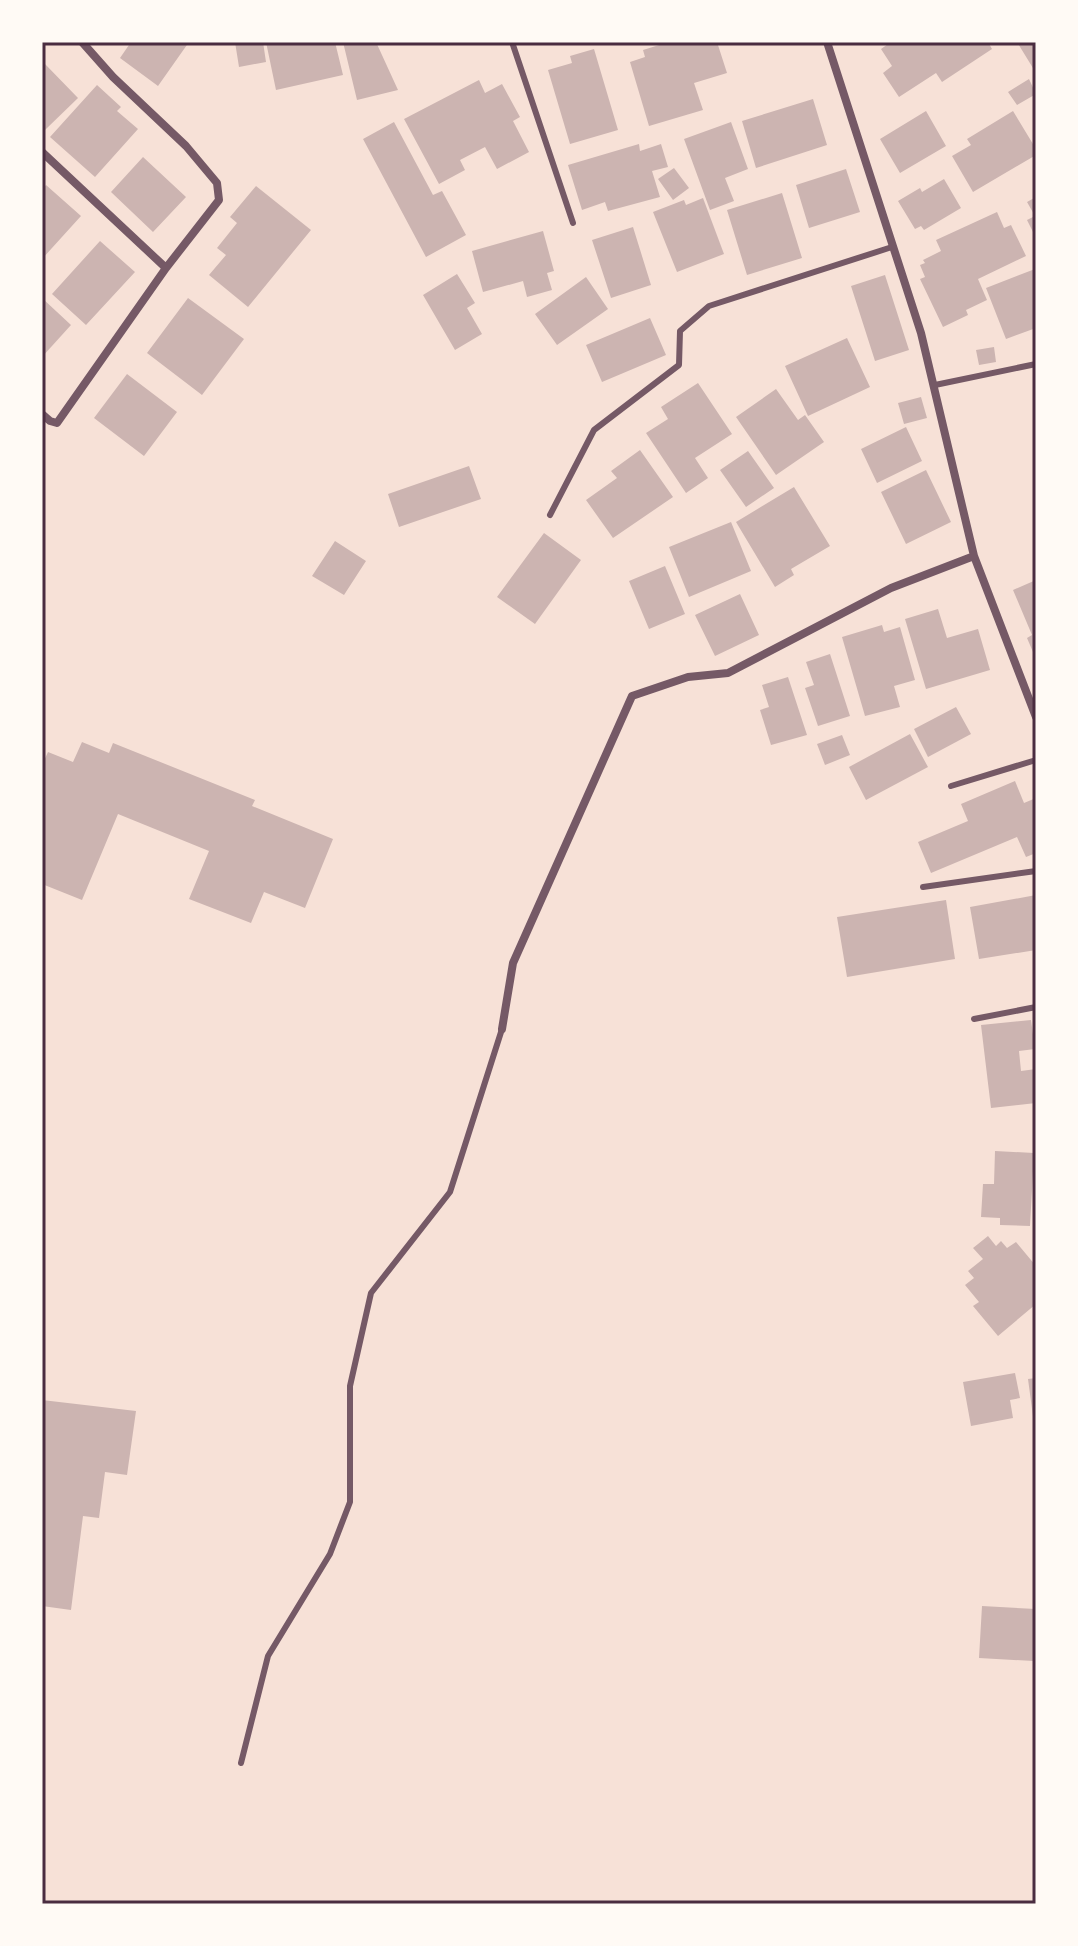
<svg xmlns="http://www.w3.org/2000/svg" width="1078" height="1946" viewBox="0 0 1078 1946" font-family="Poppins,sans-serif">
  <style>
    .building { fill: #ccb4b1 }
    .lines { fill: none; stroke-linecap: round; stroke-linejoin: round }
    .service { stroke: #755966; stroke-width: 6 }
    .minor { stroke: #755966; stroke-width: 8 }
    .neatline { fill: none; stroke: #4a2c40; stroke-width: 3 }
  </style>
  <rect width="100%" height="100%" fill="#f7e1d7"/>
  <!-- building -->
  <path class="building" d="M131 42H189L158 86 120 58Z
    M235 42H263L266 62 239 67Z
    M266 42H335L343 75 276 90Z
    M343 42H376L398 90 357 100Z
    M669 42H683V44L717 42 727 73 694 83 703 110 649 126 630 62 645 57 643 50Z
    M891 42H988L992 49 942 82 936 73 899 97 883 73 892 66 881 49Z
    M1017 42H1036V73Z
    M594 49 618 130 570 144 548 70 572 63 570 56Z
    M45 64 78 98 45 130 42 127V67Z
    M1029 79 1036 94 1017 105 1008 92Z
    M479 80 485 93 502 84 520 117 513 121 529 152 497 169 485 147 460 160 465 170 439 184 404 119Z
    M97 85 121 107 117 111 138 129 95 177 50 137Z
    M813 99 827 145 756 168 742 121Z
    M926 111 946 146 900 173 880 139Z
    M1013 111 1036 149V155L973 192 952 156 971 145 967 139Z
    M394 122 433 195 442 191 466 235 426 257 363 139Z
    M731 122 748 169 725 178 734 201 710 210 684 139Z
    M639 144 640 151 661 144 668 167 652 171 660 197 608 211 605 202 582 210 568 165Z
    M143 157 186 197 153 232 111 192Z
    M674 168 689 188 673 200 658 179Z
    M846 169 860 212 809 228 796 185Z
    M944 179 961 208 924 230 921 226 915 229 898 201 920 188 922 192Z
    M46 185 81 216 42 259V190Z
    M256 186 311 230 248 307 209 275 226 255 217 248 237 223 230 217Z
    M782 193 802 258 747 275 727 210Z
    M1036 197V238L1027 220 1035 216 1027 202Z
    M703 198 724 254 677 272 653 212 684 200 686 205Z
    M997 212 1004 228 1011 225 1026 256 978 279 987 300 966 310 968 315 943 327 920 279 925 277 920 265 925 263 923 260 941 251 936 240Z
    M633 227 651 285 611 298 592 240Z
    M543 231 554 271 547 273 552 290 527 297 523 281 483 292 472 251Z
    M100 241 135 272 86 325 52 294Z
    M1035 269 1036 328 1006 339 986 288Z
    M457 274 475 303 467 308 482 334 455 350 423 295Z
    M885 275 909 350 875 361 851 286Z
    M586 277 608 309 557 345 535 314Z
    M42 298 71 325 42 357Z
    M188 298 244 339 202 395 147 353Z
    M650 318 666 355 602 382 586 345Z
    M847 338 870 387 808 416 785 366Z
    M994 347 996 362 979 365 976 350Z
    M127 374 177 412 144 456 94 418Z
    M698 383 732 434 695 458 708 478 686 493 646 433 668 419 661 407Z
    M776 389 798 420 805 415 824 442 776 475 736 417Z
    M921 397 927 418 904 424 898 403Z
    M906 427 922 461 877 483 861 449Z
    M640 450 673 497 613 538 586 500 617 478 611 471Z
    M748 451 774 488 746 507 720 470Z
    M469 466 481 499 399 527 388 494Z
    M926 470 951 522 906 544 881 492Z
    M794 487 830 546 791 569 794 575 775 587 736 522Z
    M731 522 751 571 689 597 669 547Z
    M544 533 581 560 535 624 497 597Z
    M335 541 366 561 344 595 312 576Z
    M665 566 685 614 649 629 629 581Z
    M1036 580V659L1027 638 1032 635 1013 590Z
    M740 594 759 635 715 656 695 615Z
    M938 609 947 638 978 629 990 670 926 689 905 619Z
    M882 625 884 632 900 627 915 680 894 686 900 707 865 716 842 637Z
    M830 654 850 716 818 726 805 688 814 685 806 662Z
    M788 677 807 735 771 745 760 710 769 707 762 685Z
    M956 707 971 734 928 757 914 729Z
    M910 734 928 767 866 800 849 767Z
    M842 735 850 755 825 765 817 744Z
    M82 742 109 753 113 743 255 800 252 806 333 839 305 908 264 892 251 923 189 899 209 851 118 814 82 900 42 884V765L48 752 73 762Z
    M1015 781 1024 803 1036 798V853L1026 857 1017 837 931 873 918 842 968 821 961 804Z
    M1036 895V950L979 959 970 907Z
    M946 900 955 959 847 977 837 917Z
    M1031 1020 1035 1049 1019 1051 1021 1071 1036 1069V1103L991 1108 981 1025Z
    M995 1151 1034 1153 1030 1226 1000 1225V1218L981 1217 983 1184H994Z
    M988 1236 996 1246 1001 1241 1007 1248 1016 1242 1036 1266V1304L998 1336 973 1306 979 1302 965 1285 974 1278 968 1271 983 1259 973 1248Z
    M1015 1373 1020 1398 1010 1400 1013 1418 971 1426 963 1382Z
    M1036 1378V1424H1034L1028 1379Z
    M42 1400 136 1411 127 1475 105 1472 99 1518 83 1516 71 1610 42 1606Z
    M982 1606 1036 1609 1034 1661 979 1658Z"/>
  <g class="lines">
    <!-- service -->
    <path class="service" d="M512 42 573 223
      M935 385 1036 364
      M550 515 594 430 679 365 680 331 709 306 892 247
      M951 786 1036 760
      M923 887 1036 871
      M974 1019 1036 1007
      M241 1763 268 1656 330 1554 350 1502V1386L371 1293 450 1192 502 1029"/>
    <!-- minor -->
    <path class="minor" d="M827 42 921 333 974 556 1036 717
      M42 152 166 268
      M42 414 50 421 57 423 166 268 219 200 217 183 186 146 113 77 82 42
      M502 1029 513 963 632 696 688 677 728 673 891 588 974 556"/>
  </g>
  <!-- border -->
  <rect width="1078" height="1946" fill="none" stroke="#fffaf5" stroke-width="88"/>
  <rect x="44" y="44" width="990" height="1858" class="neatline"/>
</svg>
